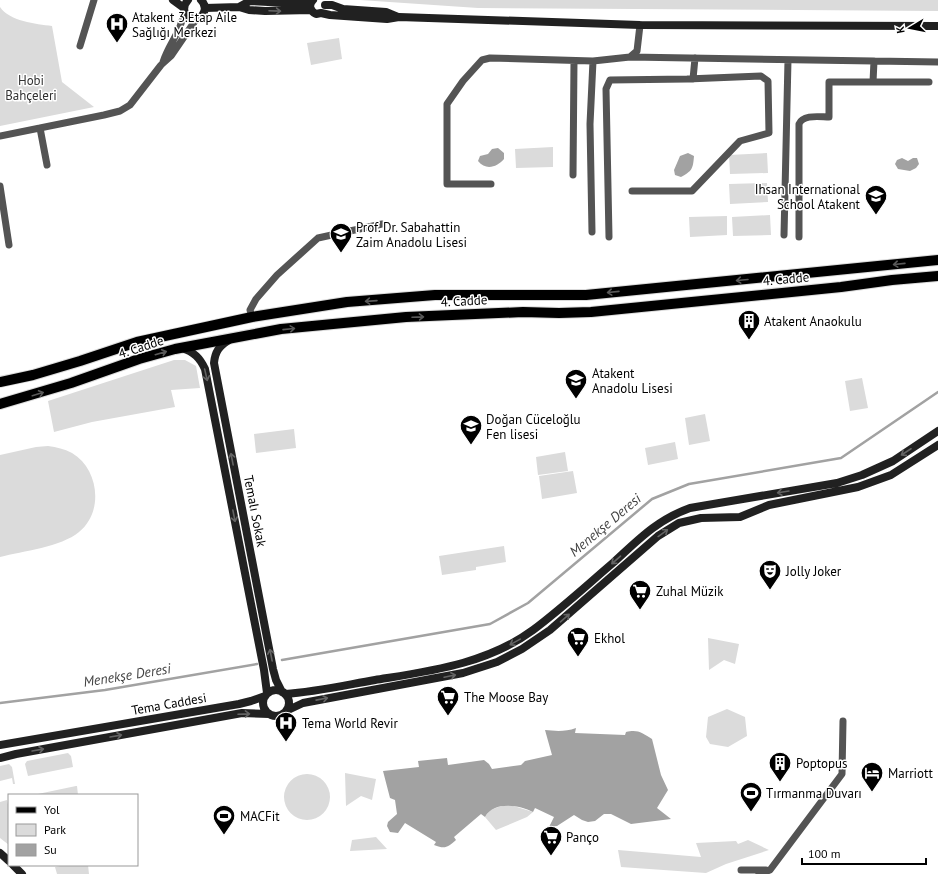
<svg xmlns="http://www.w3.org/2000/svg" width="938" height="874" viewBox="0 0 938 874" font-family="'PT Sans',sans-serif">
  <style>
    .green { fill: #dbdbdb }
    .water { fill: #a2a2a2 }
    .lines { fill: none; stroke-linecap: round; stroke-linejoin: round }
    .stream { stroke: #a2a2a2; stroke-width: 2.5 }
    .primary-casing { stroke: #dbdbdb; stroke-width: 12 }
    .street { stroke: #545454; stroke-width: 7 }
    .secondary { stroke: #212121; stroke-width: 8 }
    .primary { stroke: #000; stroke-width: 10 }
    .oneway { stroke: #646464 }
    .oneway2 { stroke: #595959 }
    .labels { text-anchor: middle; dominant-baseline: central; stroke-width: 3; stroke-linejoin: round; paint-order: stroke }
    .poi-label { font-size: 13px; fill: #000; stroke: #fff; text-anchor: start }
    .park-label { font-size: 13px; fill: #323232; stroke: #fff }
    .street-label { font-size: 13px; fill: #000; stroke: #fff }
    .water-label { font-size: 14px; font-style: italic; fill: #434343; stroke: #fff }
  </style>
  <rect width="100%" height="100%" fill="#fff"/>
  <!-- green -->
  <path class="green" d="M360 0H938V11L478 8Z
    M0 7C9 21 36 24 52 26L62 82 94 107 0 126Z
    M339 38 342 59 311 65 307 43Z
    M553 147V167L516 168 515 149Z
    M767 153 768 173 730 174 729 155Z
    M767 183 768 202 730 204 729 184Z
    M770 215 771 235 733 236 732 217Z
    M727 216V235L690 237 689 217Z
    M174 360H185L196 366 200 388 171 390 175 407 92 422 54 432 48 401Z
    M862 378 868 408 850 411 845 381Z
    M705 414 710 441 689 445 685 418Z
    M294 429 296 448 256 453 254 434Z
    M675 442 678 459 648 465 645 448Z
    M48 446C57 447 64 449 72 453 99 469 104 512 79 532 61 547 23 551 0 557V455L36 447Z
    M565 452 568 471 538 475 536 457Z
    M573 471 577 493 542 499 539 476Z
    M504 546 506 562 476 567V570L442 575 439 556Z
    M708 638 739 644 735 664 724 660 709 670Z
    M727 709 745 717 747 736 728 747 710 744 706 737 708 717Z
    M68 753 71 756 73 767 28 776 25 764 27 761Z
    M9 764 12 767 15 784H13L12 778 0 781V766Z
    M345 773 376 779 372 800 361 796 346 806Z
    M284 797a23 23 0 1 1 46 0a23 23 0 1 1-46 0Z
    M77 786 78 795H33L76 786Z
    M7 800 9 809V845L0 838V802Z
    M508 805 517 807 533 812 527 817 496 830 485 817C490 808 498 807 508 805Z
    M376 837 387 849 350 851 352 840Z
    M748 840 769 850 726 864 706 873 621 867 618 850 701 857 696 843 736 841 738 844Z
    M66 865H88L89 874H57L55 867Z"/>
  <!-- water -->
  <path class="water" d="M498 148 504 153V159C497 167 486 171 478 161L480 156 488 154 492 149Z
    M688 153 694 156C693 169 692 171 681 177L675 175 674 170 680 156Z
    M902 158 908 161 913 158H917L919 164 916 168 910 171 898 169 895 164 897 160Z
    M576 728 575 733 625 735 626 732C638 729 642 733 652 739L661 775 668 790 657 808 671 819 631 824 611 814H604L595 821 588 822 582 820 574 815 557 826 549 827 554 817 535 808 533 812C519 805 494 801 485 817L481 814 454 837 456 840C447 848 445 849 434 845L436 842 405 823 398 833 390 832 387 826 388 822 397 814 395 800 390 798 383 771 419 767 418 761 447 758 448 765 484 760 489 764 492 769 521 765 525 761 552 755 545 730C555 731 565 732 576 728Z"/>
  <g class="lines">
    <!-- stream -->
    <path class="stream" d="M282 660 490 624 528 603 652 499 689 484 841 458 938 392
      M0 703 105 690 257 664"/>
    <!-- primary casing -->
    <g class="primary-casing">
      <path id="primary" d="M0 382 33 375 80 361 137 342 252 317 347 302 435 295H586L938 260
        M0 404 71 383 139 359 175 349 281 329 406 317 523 312 559 313 591 312 841 287 892 280 938 276"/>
    </g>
    <!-- street -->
    <path class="street" d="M80 46 94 0
      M630 57 938 62
      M163 62C169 43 182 31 184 11
      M693 79 695 58
      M873 82 874 61
      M40 128 47 165
      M0 136 104 115 120 111 130 105 161 65 171 56 197 18
      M573 175 574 61
      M491 184H447V104L463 81 482 60 490 58 593 61
      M0 186 9 245
      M592 232 590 124 593 61 630 57 637 51 640 25
      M784 235 788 60
      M609 237 606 89 610 80 687 79 761 76 768 81 769 133 740 141 692 191H632
      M799 237V124C803 114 820 117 829 117V82H929
      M252 317 250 310 256 299 277 275 318 238 382 224
      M741 870H766
      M759 874 770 870 842 774 843 721"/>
    <!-- secondary -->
    <path class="secondary" d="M173 0 184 8
      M188 0C175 15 199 27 204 12 206 7 204 3 201 0
      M313 0C308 5 310 11 316 14L321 13 330 15 387 19 399 17 640 25 938 26
      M325 5H332L343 9 386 12 398 17
      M239 7 250 1 287 3 311 2
      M205 8 239 7 249 10 265 11 311 10
      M229 340C219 346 215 352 214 363L273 669 276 680 282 692
      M182 348C194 352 200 358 205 369L264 670 267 693
      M263 703a13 13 0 1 1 26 0a13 13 0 1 1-26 0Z
      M285 694C316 692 346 685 375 680 430 671 487 664 533 630 561 609 587 585 614 562 639 539 657 520 690 508L837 483 862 475 893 461 938 431
      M286 711 303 703 463 673 497 662 522 649 550 630 658 536 679 523 701 518 740 517 769 505 858 487 891 475 938 445
      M0 745 239 704 251 701 265 696
      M0 758 16 754 242 713 269 714
      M0 853 9 861
      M13 865 22 874"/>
    <!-- primary -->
    <use href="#primary" class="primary"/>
  </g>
  <!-- one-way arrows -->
  <defs><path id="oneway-shaft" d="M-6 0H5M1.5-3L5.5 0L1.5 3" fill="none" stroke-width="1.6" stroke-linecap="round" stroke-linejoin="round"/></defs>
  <g class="oneway">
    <use href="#oneway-shaft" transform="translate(275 11) rotate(2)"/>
    <use href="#oneway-shaft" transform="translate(206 375) rotate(77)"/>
    <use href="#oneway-shaft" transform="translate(906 452) rotate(147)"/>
    <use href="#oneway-shaft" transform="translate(232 459) rotate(-101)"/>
    <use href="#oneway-shaft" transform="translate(783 492) rotate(171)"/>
    <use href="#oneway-shaft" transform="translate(234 516) rotate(79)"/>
    <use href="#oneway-shaft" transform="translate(663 533) rotate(-36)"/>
    <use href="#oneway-shaft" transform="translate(616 560) rotate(139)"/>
    <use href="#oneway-shaft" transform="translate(565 618) rotate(-41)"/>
    <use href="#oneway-shaft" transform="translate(515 642) rotate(151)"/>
    <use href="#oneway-shaft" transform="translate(271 655) rotate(-101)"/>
    <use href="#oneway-shaft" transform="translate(450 676) rotate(-12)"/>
    <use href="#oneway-shaft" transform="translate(322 699) rotate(-11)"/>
    <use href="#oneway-shaft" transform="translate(244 714) rotate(-2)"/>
    <use href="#oneway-shaft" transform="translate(116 736) rotate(-10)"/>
    <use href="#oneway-shaft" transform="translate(38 750) rotate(-10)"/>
  </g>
  <g class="oneway2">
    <use href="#oneway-shaft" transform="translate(899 264) rotate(174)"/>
    <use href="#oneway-shaft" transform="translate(742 280) rotate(175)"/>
    <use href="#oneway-shaft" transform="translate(613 292) rotate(174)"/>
    <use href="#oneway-shaft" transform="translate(371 301) rotate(176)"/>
    <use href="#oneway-shaft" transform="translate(418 317) rotate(-2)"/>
    <use href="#oneway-shaft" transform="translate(289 329) rotate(-6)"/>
    <use href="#oneway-shaft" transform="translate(161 353) rotate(-16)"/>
    <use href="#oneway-shaft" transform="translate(38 394) rotate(-17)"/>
  </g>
  <!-- icons -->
  <defs>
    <g id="hospital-pin" transform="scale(1.15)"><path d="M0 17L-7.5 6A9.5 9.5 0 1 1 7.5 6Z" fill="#000" stroke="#fff"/><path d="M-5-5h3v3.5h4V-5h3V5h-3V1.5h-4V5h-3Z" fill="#fff"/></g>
    <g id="school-pin" transform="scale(1.15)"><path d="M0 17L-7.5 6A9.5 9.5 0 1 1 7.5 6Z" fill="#000" stroke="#fff"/><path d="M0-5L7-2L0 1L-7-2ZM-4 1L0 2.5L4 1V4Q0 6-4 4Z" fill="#fff"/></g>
    <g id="building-pin" transform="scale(1.15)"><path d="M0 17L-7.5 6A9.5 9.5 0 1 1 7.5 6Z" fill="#000" stroke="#fff"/><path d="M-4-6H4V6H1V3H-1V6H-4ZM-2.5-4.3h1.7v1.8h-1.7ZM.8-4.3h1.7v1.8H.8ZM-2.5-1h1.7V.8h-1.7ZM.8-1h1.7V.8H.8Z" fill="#fff"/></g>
    <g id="theatre-pin" transform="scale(1.15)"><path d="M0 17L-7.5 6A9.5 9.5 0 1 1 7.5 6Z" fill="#000" stroke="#fff"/><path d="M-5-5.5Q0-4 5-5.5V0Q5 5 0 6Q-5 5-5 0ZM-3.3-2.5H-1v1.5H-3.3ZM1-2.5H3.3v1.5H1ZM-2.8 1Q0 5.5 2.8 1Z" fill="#fff"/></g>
    <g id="supermarket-pin" transform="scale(1.15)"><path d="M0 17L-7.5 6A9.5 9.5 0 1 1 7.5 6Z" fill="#000" stroke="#fff"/><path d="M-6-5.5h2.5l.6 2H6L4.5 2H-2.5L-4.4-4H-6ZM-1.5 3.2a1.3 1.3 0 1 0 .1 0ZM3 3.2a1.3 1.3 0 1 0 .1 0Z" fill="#fff"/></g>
    <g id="hotel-pin" transform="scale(1.15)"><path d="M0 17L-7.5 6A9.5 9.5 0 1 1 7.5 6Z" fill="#000" stroke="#fff"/><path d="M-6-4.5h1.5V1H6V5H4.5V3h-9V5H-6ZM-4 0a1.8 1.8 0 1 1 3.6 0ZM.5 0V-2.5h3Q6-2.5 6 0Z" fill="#fff"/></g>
    <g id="stadium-pin" transform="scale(1.15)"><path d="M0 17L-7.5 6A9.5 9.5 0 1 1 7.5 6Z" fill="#000" stroke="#fff"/><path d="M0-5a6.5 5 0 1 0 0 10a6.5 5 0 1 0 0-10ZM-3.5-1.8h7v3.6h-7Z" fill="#fff"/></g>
  </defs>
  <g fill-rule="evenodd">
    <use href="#hospital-pin" x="117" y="24"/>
    <use href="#school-pin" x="876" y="196"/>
    <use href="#school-pin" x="341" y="234"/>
    <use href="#building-pin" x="749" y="321"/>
    <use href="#school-pin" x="576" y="380"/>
    <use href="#school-pin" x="471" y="426"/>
    <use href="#theatre-pin" x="770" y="571"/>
    <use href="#supermarket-pin" x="640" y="591"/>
    <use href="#supermarket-pin" x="578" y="638"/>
    <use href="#supermarket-pin" x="448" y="697"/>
    <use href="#hospital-pin" x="286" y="723"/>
    <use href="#building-pin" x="780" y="763"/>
    <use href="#hotel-pin" x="872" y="773"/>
    <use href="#stadium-pin" x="751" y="793"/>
    <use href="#stadium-pin" x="224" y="816"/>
    <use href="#supermarket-pin" x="551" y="837"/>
  </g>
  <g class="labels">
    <!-- poi labels -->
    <g class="poi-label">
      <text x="132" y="17">Atakent 3.Etap Aile<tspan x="132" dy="15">Sağlığı Merkezi</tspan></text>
      <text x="860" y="189" text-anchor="end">Ihsan International<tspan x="860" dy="15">School Atakent</tspan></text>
      <text x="356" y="227">Prof. Dr. Sabahattin<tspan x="356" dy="15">Zaim Anadolu Lisesi</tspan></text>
      <text x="764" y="321">Atakent Anaokulu</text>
      <text x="592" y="373">Atakent<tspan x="592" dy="15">Anadolu Lisesi</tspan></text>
      <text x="486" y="419">Doğan Cüceloğlu<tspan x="486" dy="15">Fen lisesi</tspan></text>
      <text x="786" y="571">Jolly Joker</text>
      <text x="656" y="591">Zuhal Müzik</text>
      <text x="594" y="638">Ekhol</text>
      <text x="464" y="697">The Moose Bay</text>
      <text x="302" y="723">Tema World Revir</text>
      <text x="796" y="763">Poptopus</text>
      <text x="888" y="773">Marriott</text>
      <text x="766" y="793">Tırmanma Duvarı</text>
      <text x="240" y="816">MACFit</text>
      <text x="566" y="837">Panço</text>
    </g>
    <!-- park labels -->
    <g class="park-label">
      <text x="31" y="80">Hobi<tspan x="31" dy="15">Bahçeleri</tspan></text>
    </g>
    <!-- street labels -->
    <g class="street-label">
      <text transform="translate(786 279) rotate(-5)">4. Cadde</text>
      <text transform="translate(464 301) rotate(-3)">4. Cadde</text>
      <text transform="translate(141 347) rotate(-18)">4. Cadde</text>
      <text transform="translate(255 511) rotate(79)">Temalı Sokak</text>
      <text transform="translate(169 704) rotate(-10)">Tema Caddesi</text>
    </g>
    <!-- water labels -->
    <g class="water-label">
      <text transform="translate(605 525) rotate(-40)">Menekşe Deresi</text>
      <text transform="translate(127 675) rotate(-9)">Menekşe Deresi</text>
    </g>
  </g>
  <!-- legend -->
  <rect x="8" y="794" width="130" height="72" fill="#ffffff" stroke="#999999"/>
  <rect x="16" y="807" width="20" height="6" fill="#000000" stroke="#999999"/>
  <text x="44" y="814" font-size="12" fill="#000000">Yol</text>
  <rect x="16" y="824" width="20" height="12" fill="#dbdbdb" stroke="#999999"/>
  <text x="44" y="834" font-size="12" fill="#000000">Park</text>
  <rect x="16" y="844" width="20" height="12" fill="#a2a2a2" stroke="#999999"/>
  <text x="44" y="854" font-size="12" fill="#000000">Su</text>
  <!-- north arrow -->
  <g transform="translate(910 28) rotate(260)" stroke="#ffffff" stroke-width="3" paint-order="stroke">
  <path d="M0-3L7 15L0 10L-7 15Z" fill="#000000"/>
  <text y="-6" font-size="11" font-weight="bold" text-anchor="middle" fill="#000000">K</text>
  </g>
  <!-- scale -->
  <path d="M802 858v6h124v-6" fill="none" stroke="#000000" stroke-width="2"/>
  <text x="808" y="858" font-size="12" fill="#000000" stroke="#ffffff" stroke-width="3" paint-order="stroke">100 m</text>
</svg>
